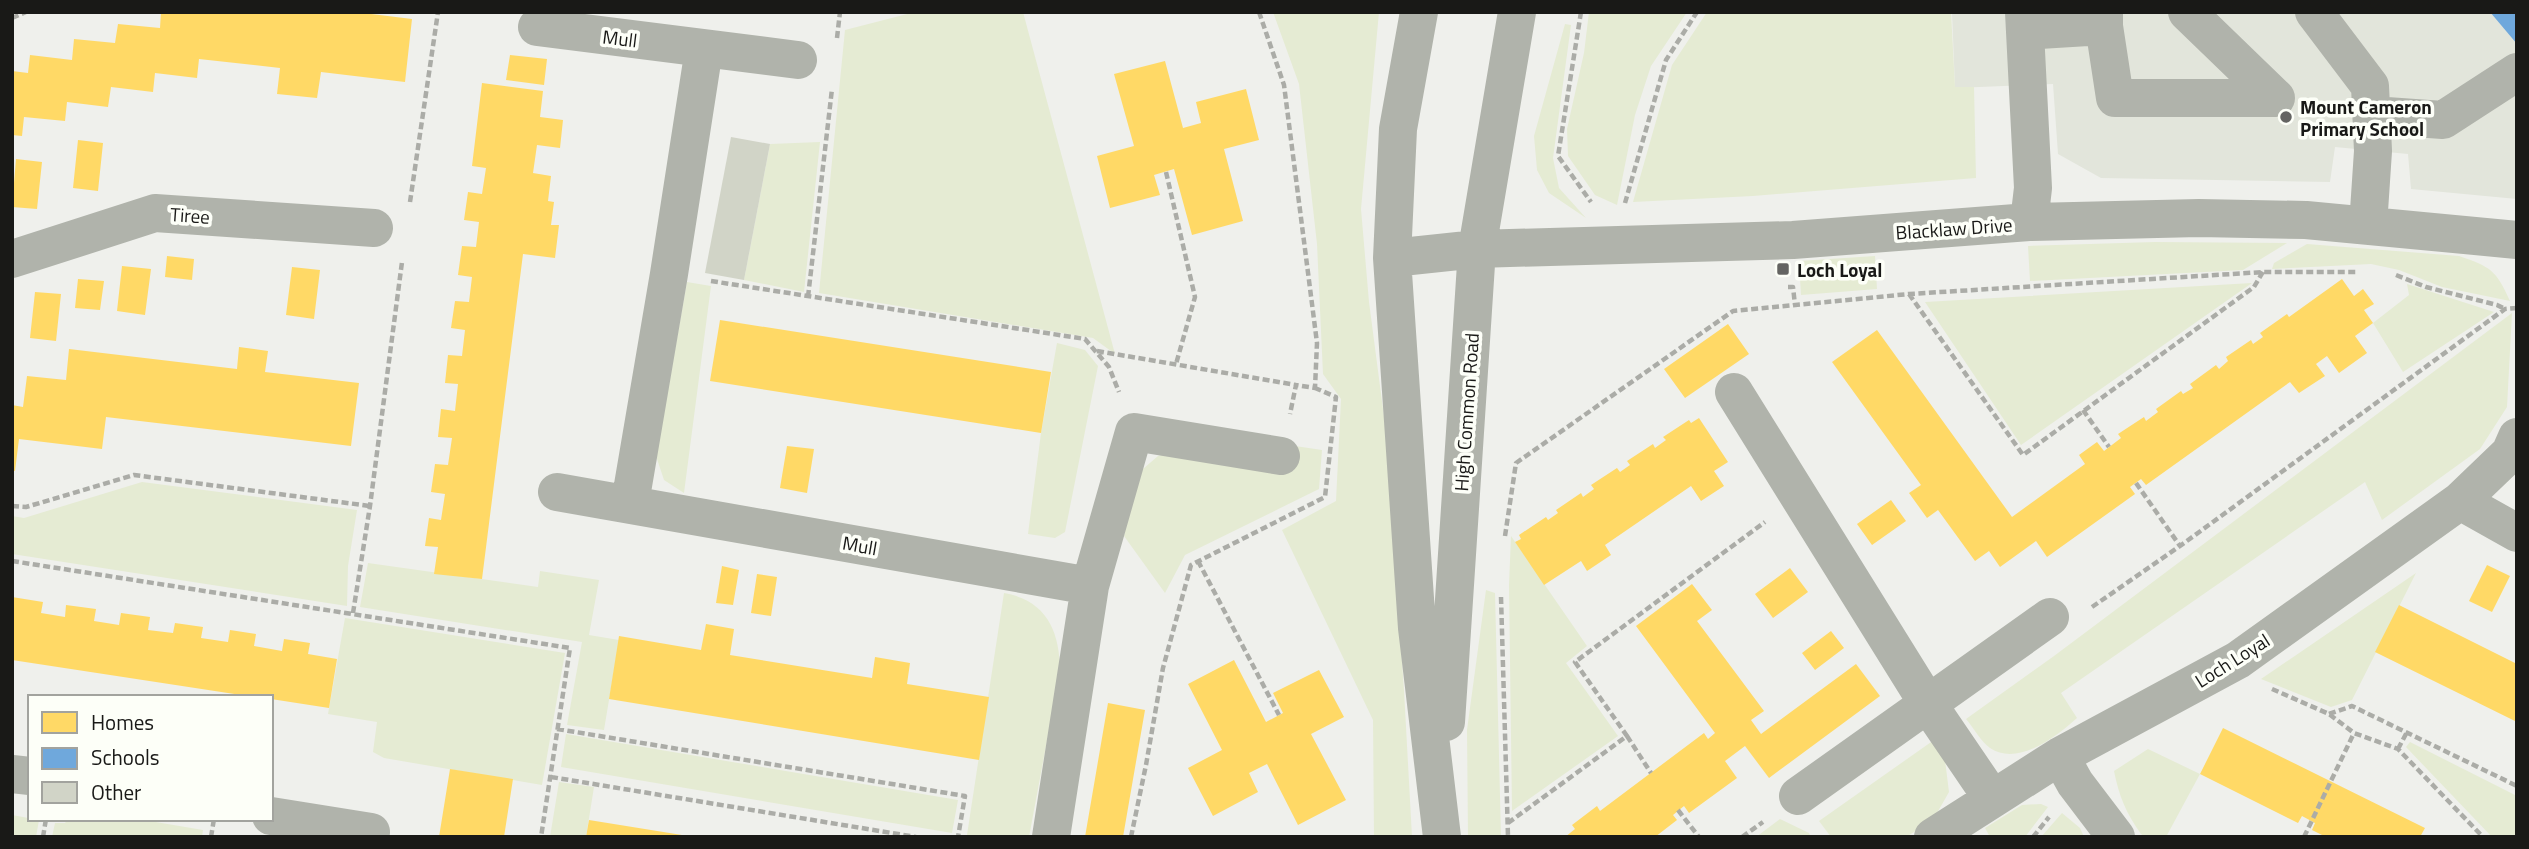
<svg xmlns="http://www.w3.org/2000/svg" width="2529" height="849" viewBox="0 0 2529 849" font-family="'Titillium Web',sans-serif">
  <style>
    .built { fill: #e2e5db }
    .green { fill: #e5ebd3 }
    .homes { fill: #ffd966 }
    .schools { fill: #6fa8dc }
    .building { fill: #d1d4c7 }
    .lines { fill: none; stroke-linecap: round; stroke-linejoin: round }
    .path { stroke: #abaca7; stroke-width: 4.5; stroke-dasharray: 7 3.5; stroke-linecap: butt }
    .minor { stroke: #b0b3ab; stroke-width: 38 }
    .poi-dot { fill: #646462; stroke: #fdfff8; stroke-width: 2.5 }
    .labels { text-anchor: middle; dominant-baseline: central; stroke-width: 7; stroke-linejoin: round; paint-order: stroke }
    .street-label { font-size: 19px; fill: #191917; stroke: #fdfff8 }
    .poi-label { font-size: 19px; font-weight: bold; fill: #191917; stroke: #fdfff8; text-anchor: start }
  </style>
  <rect width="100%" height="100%" fill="#eff0ec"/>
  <!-- built -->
  <path class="built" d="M1952 12H2517V199L2411 189 2408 154 2335 147 2330 182 2101 178 2058 154 2053 84 1955 88Z"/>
  <!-- green -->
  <path class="green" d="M915 12H1023L1115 354 1093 338 819 293 845 30Z
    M1273 12H1379L1361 209 1369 302 1386 432 1404 690 1412 837H1374L1373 720 1282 530 1336 501 1341 399 1323 374 1317 244 1299 84Z
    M1589 12H1687L1651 66 1635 115 1617 205 1595 195 1568 156 1567 129 1584 53Z
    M1707 12H1951L1955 87H1974L1976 178 1753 196 1633 202 1672 65Z
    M1565 24 1571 25 1553 158 1559 188 1586 218 1549 193 1537 170 1534 136Z
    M820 142 804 292 744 280 770 144Z
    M2155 242 2287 243 2243 270 2030 281 2028 246Z
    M2307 244 2459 256C2491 267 2496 270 2510 301L2442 287 2399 270 2371 264 2272 269 2274 263Z
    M1875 256 1877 289 1801 295 1799 261Z
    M687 282 711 286 684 493 664 480 656 456Z
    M2252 283 2021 445 1925 302Z
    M2407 284 2494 312 2403 372 2373 323 2409 295Z
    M2512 313 2507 407 2480 449 2382 520 2365 482 2061 693 2077 718C2057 736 2018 767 1990 748 1981 742 1973 727 1966 719L2054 656Z
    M1057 343 1085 350 1098 366 1065 532 1055 538 1028 534 1041 433Z
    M1295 446 1322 450 1319 489 1185 555 1165 593 1124 536 1136 475 1158 456 1168 453Z
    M142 482 357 510 348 566 347 606 12 554V516L24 518Z
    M1511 536 1587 646 1566 663 1618 736 1512 811 1509 585Z
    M368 563 538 587 540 571 599 580 589 635 619 640 604 730 567 725 582 642 360 607Z
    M2416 573 2352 700 2331 707 2261 679Z
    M1486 590 1495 593 1501 837H1468L1467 730Z
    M1004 593C1046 600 1060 631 1060 671L1029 837 967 835Z
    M345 618 565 653 542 785 384 758 373 752 377 722 328 714Z
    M566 734 958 800 952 833 561 767Z
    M1934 740 1945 760 1949 792 1933 820 1906 837H1831L1819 821Z
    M2410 742 2517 796V837H2492L2406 747Z
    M2148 749 2200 774 2166 837H2145L2141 834C2126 813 2119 796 2114 771Z
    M559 782 594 787 586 837H550Z
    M2041 804 2048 807 2025 837H1990L1985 828 2022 805Z
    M2062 813 2080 828 2084 837H2041Z
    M12 815 39 820 36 837H12Z
    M68 819H138L203 830 202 837H52L55 823H65Z
    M1780 819 1809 833 1811 837H1756Z"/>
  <!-- homes -->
  <path class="homes" d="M161 12 204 14V12H355L412 19 405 82 321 72 317 98 277 94 280 68 199 59 197 78 155 73 153 92 111 87 108 107 67 102 65 121 24 117 22 136 12 135V71L28 73 30 55 72 60 74 39 115 43 118 24 160 28Z
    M510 55 547 59 544 85 506 80Z
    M1165 61 1183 128 1201 123 1196 102 1246 89 1259 140 1224 149 1243 221 1192 235 1174 169 1154 175 1160 195 1110 208 1097 156 1134 146 1114 74Z
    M482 83 543 91 540 117 563 120 560 148 537 145 533 173 551 176 548 201 554 202 551 225H559L555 258 523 254 482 579 434 574 438 547 425 546 429 518 441 520 445 494 431 492 435 464 448 465 452 438 438 437 441 409 455 411 458 384 445 383 448 355 462 356 465 330 451 328 455 301 469 302 472 277 458 275 462 246 476 247 479 222 464 220 468 192 482 194 486 168 472 166Z
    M78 140 103 143 98 191 73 188Z
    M16 159 42 162 37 209 12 207Z
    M167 256 194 259 192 280 165 277Z
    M122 266 151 269 145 315 117 311Z
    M292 267 320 270 314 319 286 315Z
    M78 279 104 281 100 310 75 308Z
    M2342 279 2354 296 2363 289 2374 304 2364 310 2373 323 2355 336 2367 353 2339 373 2327 356 2316 364 2325 376 2299 393 2290 382 2146 485 2141 479 2130 487 2135 494 2047 557 2036 541 2000 567 1989 551 1975 561 1938 510 1927 518 1909 493 1921 485 1832 362 1877 330 2012 517 2085 464 2079 455 2097 442 2104 451 2121 438 2118 434 2144 417 2146 421 2158 412 2156 409 2181 391 2183 394 2193 388 2190 384 2216 365 2219 369 2228 361 2226 357 2251 340 2253 344 2263 337 2260 333 2287 314 2289 317Z
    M35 292 61 294 56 341 30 338Z
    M720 320 1051 372 1041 433 710 381Z
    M1728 324 1749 354 1685 398 1664 369Z
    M239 347 268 351 265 372 359 383 351 446 106 417 102 449 19 439 15 471 12 470V405L23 407 27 376 66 380 69 349 237 369Z
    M1699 418 1728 462 1714 471 1724 486 1701 501 1691 486 1605 545 1611 555 1587 571 1581 561 1544 585 1515 542 1521 539 1519 535 1546 517 1548 520 1558 513 1556 510 1581 493 1583 497 1594 489 1591 485 1617 468 1620 472 1630 465 1627 461 1653 444 1655 448 1666 440 1663 437 1689 420 1691 423Z
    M787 446 814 449 807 493 780 488Z
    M1891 500 1906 521 1872 545 1857 524Z
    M2487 565 2510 576 2492 612 2469 601Z
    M722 566 739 570 733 605 716 603Z
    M1790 568 1808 592 1773 618 1755 594Z
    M757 574 777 577 771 616 751 613Z
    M1692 584 1712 610 1697 621 1764 711 1751 720 1761 734 1856 664 1880 696 1769 778 1745 746 1725 761 1737 778 1689 813 1684 806 1673 815 1677 820 1655 837H1565L1575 829 1572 825 1597 806 1600 811 1704 733 1708 739 1715 733 1636 626Z
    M12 597 43 602 41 613 65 617 66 605 96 609 94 621 119 625 121 613 150 617 148 630 173 633 175 623 203 627 201 638 228 642 230 630 256 634 254 646 282 651 284 639 310 643 308 654 337 659 329 708 271 699V697H254L12 660Z
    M2399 605 2517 664V722L2375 652Z
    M706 624 734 629 730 655 872 678 875 657 910 663 907 684 989 697 979 760 609 699 619 636 701 650Z
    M1831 631 1844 648 1815 670 1802 653Z
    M1234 660 1266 722 1283 713 1273 693 1319 670 1344 717 1311 734 1346 800 1298 825 1267 764 1249 773 1258 792 1213 816 1188 768 1222 750 1188 684Z
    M1108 703 1145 710 1123 837H1085Z
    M2223 728 2425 828 2420 837H2326L2312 830 2315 823 2302 816 2298 823 2200 774Z
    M450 769 513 779 504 837H439Z
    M589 820 682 835V837H586Z"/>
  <!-- schools -->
  <path class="schools" d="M2490 12H2517V44Z"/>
  <!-- building -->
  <path class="building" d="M731 137 770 144 744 280 705 273Z"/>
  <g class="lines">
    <!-- path -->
    <path class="path" d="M1259 12 1284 85 1317 343 1315 388 1296 385 1290 414
      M1581 12 1558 156 1591 202
      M12 18 26 12
      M837 38 840 12
      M1166 172 1195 297 1176 364
      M410 202 438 12
      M1625 203 1666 60 1697 12
      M2396 275 2426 287 2497 305 2505 309
      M711 281 1085 339 1109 367 1119 392
      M1788 287H1793L1795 305
      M1909 294 2023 455 2254 287 2264 270
      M808 297 832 89
      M1097 351 1296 385
      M2083 410 2109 447
      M2136 483 2180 546
      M12 506 26 507 134 475 370 506
      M1505 536 1516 463 1733 311 1909 294 2264 272H2357
      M12 561 570 648 541 837
      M1198 561 1279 715
      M1501 597 1508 837
      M2092 607 2180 546 2505 309 2517 308
      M353 613 370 506 402 262
      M2272 689 2329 714 2354 733 2398 749 2483 837
      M2329 714 2352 706 2517 786
      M557 729 965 796 958 837
      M1627 736 1651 773
      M2398 749 2407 732
      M551 777 916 837
      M1678 810 1699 837
      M1508 823 1627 736 1575 662 1765 522
      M43 837 46 819
      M211 837 214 819
      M1131 837 1146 765 1163 668 1191 565 1325 497 1336 397 1315 388
      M1742 837 1763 822
      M2033 837 2049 817
      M2304 837 2354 733"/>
    <!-- minor -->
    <path class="minor" d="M1419 12 1398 129 1392 258 1417 628 1442 837
      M2024 12 2033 188 2029 222
      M2104 12V26L2115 98H2276L2187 12
      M2314 12 2370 86 2373 151 2368 226
      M537 27 798 60
      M2025 31 2104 26
      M2372 115 2443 120 2517 72
      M1392 258 1477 249 1793 240 2029 222 2199 218 2306 220 2517 240
      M12 259 155 213 374 228
      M1734 392 1928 704 1992 798
      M557 492 1090 586
      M2460 501 2517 533
      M630 503 669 274 704 49
      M1446 722 1477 249 1517 12
      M2060 756 2075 783 2116 837
      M12 774 30 776
      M1798 796 2050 617
      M271 816 371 832
      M1051 837 1090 586 1134 432 1281 456
      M1933 837 2060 756 2238 660 2460 501 2510 453 2517 437"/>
  </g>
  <!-- markers -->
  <g class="poi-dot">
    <circle cx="2286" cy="117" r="7"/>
    <rect x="1776" y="262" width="14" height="14" rx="3.5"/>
  </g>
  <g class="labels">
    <!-- street labels -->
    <g class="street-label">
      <text transform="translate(620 38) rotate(7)">Mull</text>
      <text transform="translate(190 215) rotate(4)">Tiree</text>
      <text transform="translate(1954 228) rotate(-4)">Blacklaw Drive</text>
      <text transform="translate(1466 412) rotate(-86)">High Common Road</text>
      <text transform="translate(860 545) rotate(10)">Mull</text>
      <text transform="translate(2232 660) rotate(-32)">Loch Loyal</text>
    </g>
    <!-- poi labels -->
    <g class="poi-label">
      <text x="2300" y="106">Mount Cameron<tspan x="2300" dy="22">Primary School</tspan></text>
      <text x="1797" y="269">Loch Loyal</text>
    </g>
  </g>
  <!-- border -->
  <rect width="2529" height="849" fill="none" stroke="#191917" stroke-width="28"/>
  <!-- legend -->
  <rect x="28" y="695" width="245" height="126" fill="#fdfff8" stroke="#a2a39e" stroke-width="2"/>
  <rect x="42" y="712" width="35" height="21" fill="#ffd966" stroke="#a2a39e" stroke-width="2"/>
  <text x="91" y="730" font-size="21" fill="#191917">Homes</text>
  <rect x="42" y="748" width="35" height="21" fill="#6fa8dc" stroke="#a2a39e" stroke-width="2"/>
  <text x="91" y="765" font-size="21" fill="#191917">Schools</text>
  <rect x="42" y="782" width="35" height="21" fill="#d1d4c7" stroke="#a2a39e" stroke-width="2"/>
  <text x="91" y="800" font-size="21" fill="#191917">Other</text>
</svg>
